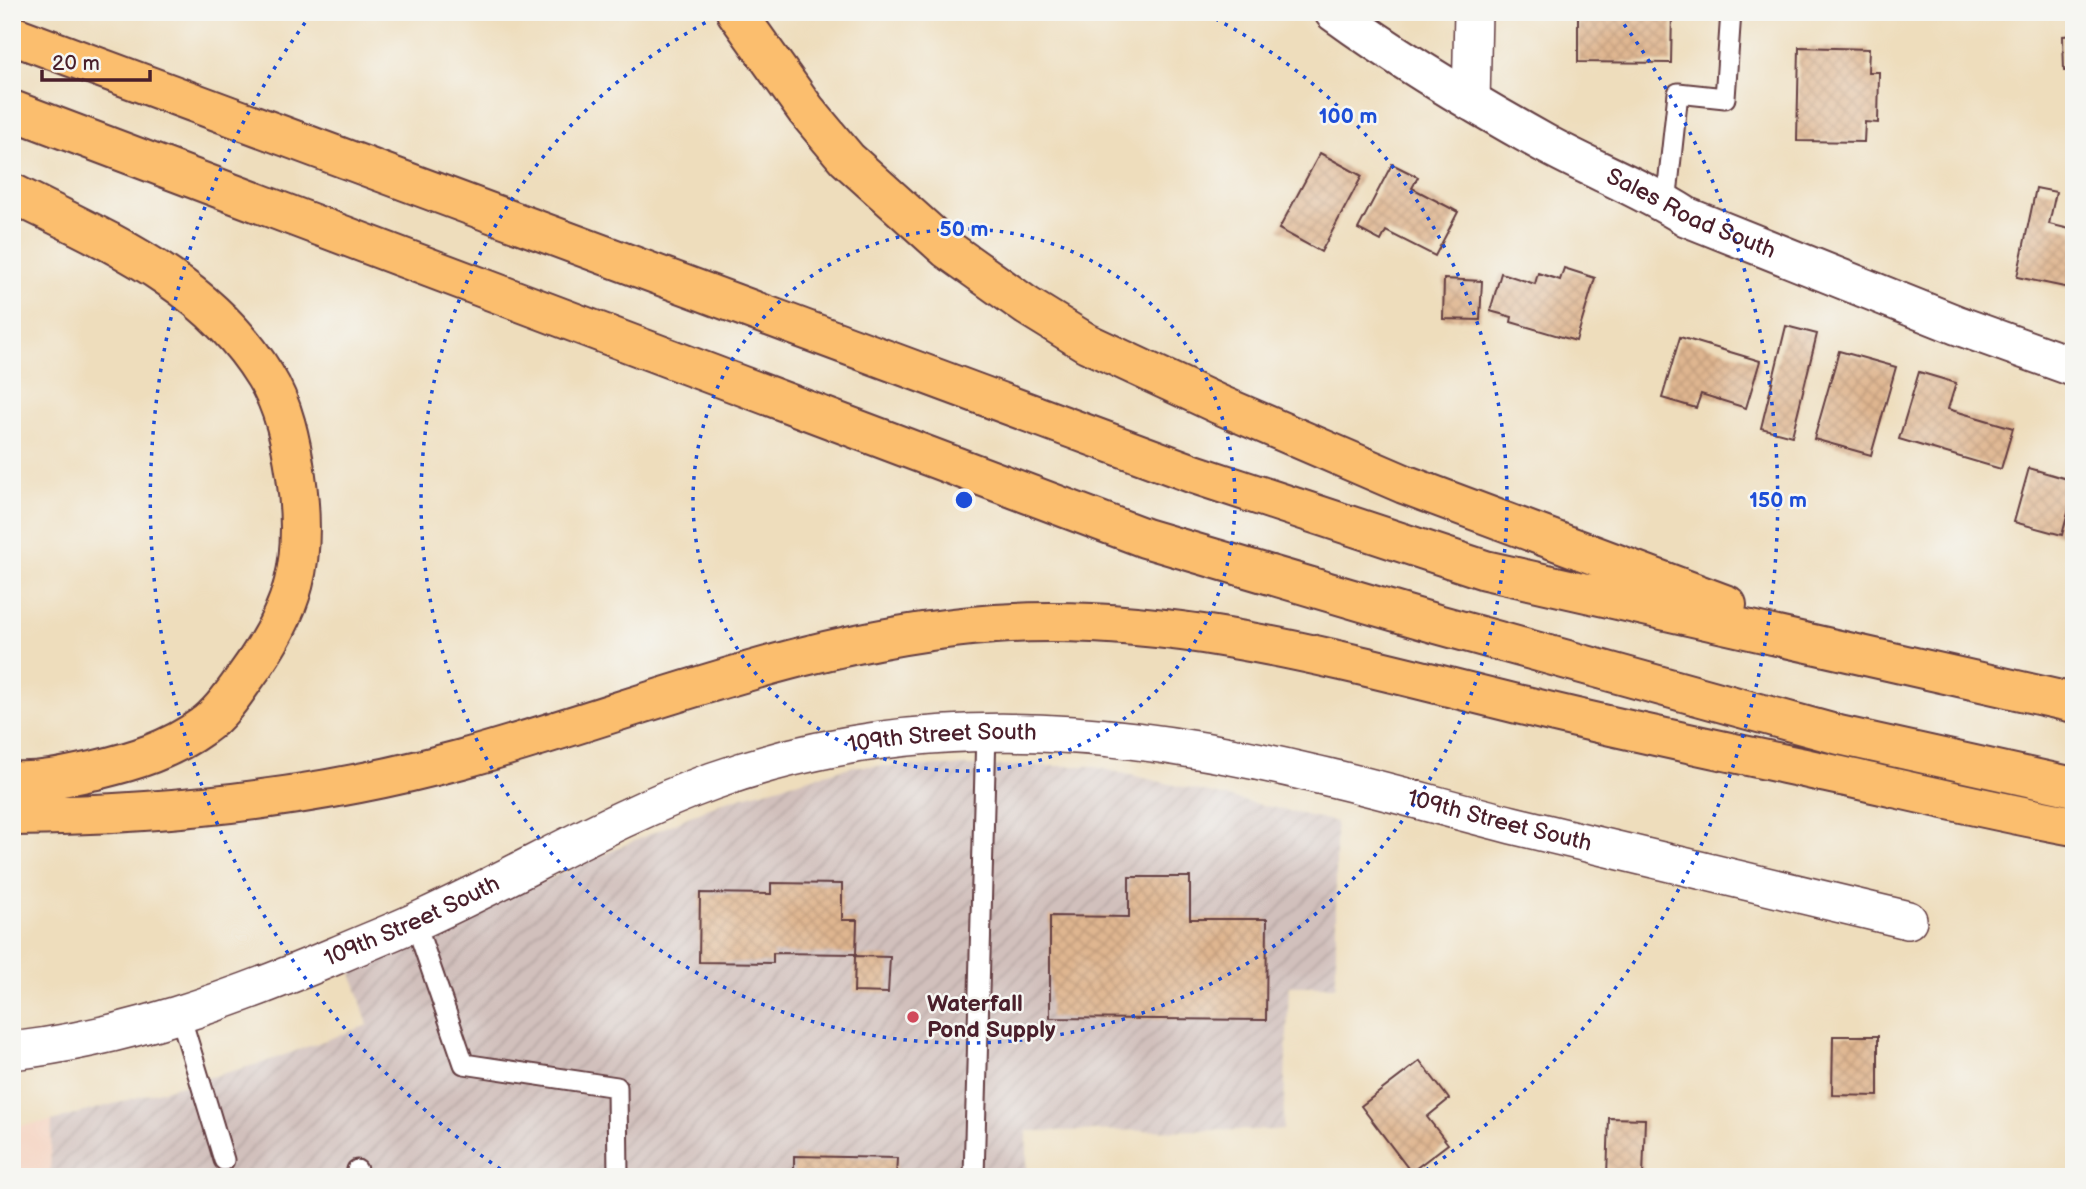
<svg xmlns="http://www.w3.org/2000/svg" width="2086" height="1189" viewBox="0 0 2086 1189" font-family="'Balsamiq Sans',sans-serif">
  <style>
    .built { fill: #f5d3c1 }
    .industrial { fill: url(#industrial-furrows) }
    .building { fill: url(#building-cross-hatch) }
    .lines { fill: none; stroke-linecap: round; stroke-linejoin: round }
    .service-casing { stroke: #633c41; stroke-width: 23 }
    .minor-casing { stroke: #633c41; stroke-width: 40 }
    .tertiary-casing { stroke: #633c41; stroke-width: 42 }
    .motorway-casing { stroke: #633c41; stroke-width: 42 }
    .service { stroke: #fff; stroke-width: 19 }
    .minor { stroke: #fff; stroke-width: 37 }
    .tertiary { stroke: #fff; stroke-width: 38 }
    .motorway { stroke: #fbbe6e; stroke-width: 38 }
    .ring { fill: none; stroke: #1d4ed8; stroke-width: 3.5; stroke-dasharray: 3.5 7 }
    .poi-dot { fill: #d1495b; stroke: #f6f6f2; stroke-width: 2.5 }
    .labels { text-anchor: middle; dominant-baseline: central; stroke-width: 5; stroke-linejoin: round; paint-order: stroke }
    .street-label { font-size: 23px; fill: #4a1f2b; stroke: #f6f6f2 }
    .poi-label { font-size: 23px; font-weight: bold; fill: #4a1f2b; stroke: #f6f6f2; text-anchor: start }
    .centre { fill: #1d4ed8; stroke: #f6f6f2; stroke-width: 3.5 }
    .ring-label { font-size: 21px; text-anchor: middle; font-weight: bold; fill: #1d4ed8; stroke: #f6f6f2; stroke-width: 5; stroke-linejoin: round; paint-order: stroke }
  </style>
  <defs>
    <pattern id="industrial-furrows" width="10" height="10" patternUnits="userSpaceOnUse" patternTransform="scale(1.75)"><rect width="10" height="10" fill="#d1c0bc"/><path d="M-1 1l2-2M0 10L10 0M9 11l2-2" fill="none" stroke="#b5a5a2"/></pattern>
    <pattern id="building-cross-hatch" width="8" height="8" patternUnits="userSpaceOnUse" patternTransform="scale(1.75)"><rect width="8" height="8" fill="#dfb690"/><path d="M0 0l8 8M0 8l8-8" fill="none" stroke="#c19c7c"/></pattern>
  </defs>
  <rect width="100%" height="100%" fill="#f6f6f2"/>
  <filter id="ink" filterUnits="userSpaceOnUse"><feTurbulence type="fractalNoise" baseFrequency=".0143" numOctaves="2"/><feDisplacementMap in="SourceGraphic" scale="14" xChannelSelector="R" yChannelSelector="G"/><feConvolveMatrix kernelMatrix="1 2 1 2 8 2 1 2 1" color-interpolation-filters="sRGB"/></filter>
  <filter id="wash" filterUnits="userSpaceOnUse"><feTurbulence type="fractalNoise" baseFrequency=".00686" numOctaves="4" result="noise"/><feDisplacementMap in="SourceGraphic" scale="28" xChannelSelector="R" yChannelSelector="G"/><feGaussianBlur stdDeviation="1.57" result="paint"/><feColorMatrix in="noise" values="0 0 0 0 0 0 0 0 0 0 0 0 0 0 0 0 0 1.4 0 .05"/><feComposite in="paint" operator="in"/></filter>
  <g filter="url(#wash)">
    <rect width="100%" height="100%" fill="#eeddbc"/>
    <!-- built -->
    <path class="built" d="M52 1121 50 1177H12V1127Z"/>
    <!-- industrial -->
    <path class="industrial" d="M854 766H1091L1336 822V986H1289L1283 1130 1027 1131V1177H50L52 1121 265 1062 368 1025 350 967 722 802Z"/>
    <g id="blocks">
      <!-- building -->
      <path class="building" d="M1578 12H1672L1671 63 1578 62Z
        M2074 35V71H2064L2063 36Z
        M1799 47 1869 49 1868 72H1879L1878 123 1865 122 1864 142 1797 141Z
        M1320 153 1362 176 1321 252 1279 229Z
        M1392 164 1418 177 1412 188 1458 212 1435 256 1386 231 1381 241 1358 229Z
        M2036 188 2056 192 2049 224 2074 230V289L2017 277Z
        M1564 268 1595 278 1576 341 1511 322 1512 317 1490 311 1501 273 1535 284 1538 273 1560 280Z
        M1444 279 1482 281 1480 320 1443 319Z
        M1786 326 1817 334 1792 436 1761 428Z
        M1680 337 1760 361 1746 408 1701 394 1696 408 1662 398Z
        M1839 351 1896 367 1871 455 1814 439Z
        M1919 372 1956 383 1948 409 2013 428 2001 469 1899 439Z
        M2029 468 2074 481V491L2062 535 2014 522Z
        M1129 877H1190V919H1267L1266 1020 1050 1018V916L1129 917Z
        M771 883 842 884V920H857L856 954 773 953V963L699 962 700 893 771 894Z
        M855 956 890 957 888 993 854 992Z
        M1833 1036H1878V1096L1832 1095Z
        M1420 1061 1449 1099 1427 1117 1448 1144 1411 1172 1361 1106Z
        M1609 1118 1645 1119 1643 1177H1607Z
        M794 1156 897 1158 896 1177H794Z"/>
    </g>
  </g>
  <g filter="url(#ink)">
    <use href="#blocks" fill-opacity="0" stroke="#633c41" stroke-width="2"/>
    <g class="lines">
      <!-- service casing -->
      <g class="service-casing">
        <path id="service" d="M1666 204 1678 93 1725 98 1731 12
          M415 922 464 1064 617 1087 618 1177
          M180 1015 224 1160
          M357 1177V1170
          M974 1177 986 732"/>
      </g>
      <!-- minor casing -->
      <g class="minor-casing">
        <g id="minor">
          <path d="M1471 102 1473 12"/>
          <path id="s1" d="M12 1051C125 1038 231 1000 335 956 365 943 396 931 426 917 522 873 614 817 713 781 911 710 1110 725 1310 773 1378 788 1445 808 1512 825 1644 857 1777 888 1908 920"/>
        </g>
      </g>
      <!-- tertiary casing -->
      <g class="tertiary-casing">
        <g id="tertiary">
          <path id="s2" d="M1334 12C1401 61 1472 103 1544 143 1591 169 1642 188 1687 217L1957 325 2074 367"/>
        </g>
      </g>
      <!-- motorway casing -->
      <g class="motorway-casing">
        <path id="motorway" d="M736 12 806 110 847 159 947 249 1027 306 1087 343 1218 404 1404 484 1727 605
          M12 35 1194 474 1485 570 2074 703
          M12 110 1145 538 1437 624 1839 735 2074 787
          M12 193C107 241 207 281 265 376 284 406 291 442 296 476 308 561 295 610 244 679 233 695 219 715 203 726 170 750 134 761 96 770 69 776 40 783 12 781
          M12 816C164 815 316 799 462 759 639 710 809 637 995 624 1176 611 1352 664 1526 706 1632 732 1739 754 1846 777 1922 794 1997 812 2074 826"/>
      </g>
      <!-- service -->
      <use href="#service" class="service"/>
      <!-- minor -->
      <use href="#minor" class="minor"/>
      <!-- tertiary -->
      <use href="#tertiary" class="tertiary"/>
      <!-- motorway -->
      <use href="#motorway" class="motorway"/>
    </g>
  </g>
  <!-- distance rings -->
  <g class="ring">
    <circle cx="964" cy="500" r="271"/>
    <path d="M1206 14A543 543 0 1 1 722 14"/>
    <path d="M509 1175A814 814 0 0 1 310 16M1618 16A814 814 0 0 1 1419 1175"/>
  </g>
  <!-- markers -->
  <circle class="poi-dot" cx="913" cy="1017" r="7"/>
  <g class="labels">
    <!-- street labels -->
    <g class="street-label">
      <text stroke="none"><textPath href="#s2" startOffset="411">Sales Road South</textPath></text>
      <text stroke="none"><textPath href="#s1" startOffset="989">109th Street South</textPath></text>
      <text stroke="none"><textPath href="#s1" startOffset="1556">109th Street South</textPath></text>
      <text stroke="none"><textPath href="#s1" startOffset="422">109th Street South</textPath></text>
    </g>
    <!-- poi labels -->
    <g class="poi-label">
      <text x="927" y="1004">Waterfall<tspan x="927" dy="26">Pond Supply</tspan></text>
    </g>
  </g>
  <circle cx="964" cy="500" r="10" class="centre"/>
  <g class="ring-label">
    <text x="1348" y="123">100 m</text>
    <text x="964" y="236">50 m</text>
    <text x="1778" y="507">150 m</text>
  </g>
  <!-- margin -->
  <rect width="2086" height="1189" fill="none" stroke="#f6f6f2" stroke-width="42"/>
  <!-- scale -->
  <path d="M42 70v10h108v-10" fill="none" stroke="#4a1f2b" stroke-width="3.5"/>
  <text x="52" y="70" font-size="21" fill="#4a1f2b" stroke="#f6f6f2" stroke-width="5" paint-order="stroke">20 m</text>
</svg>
